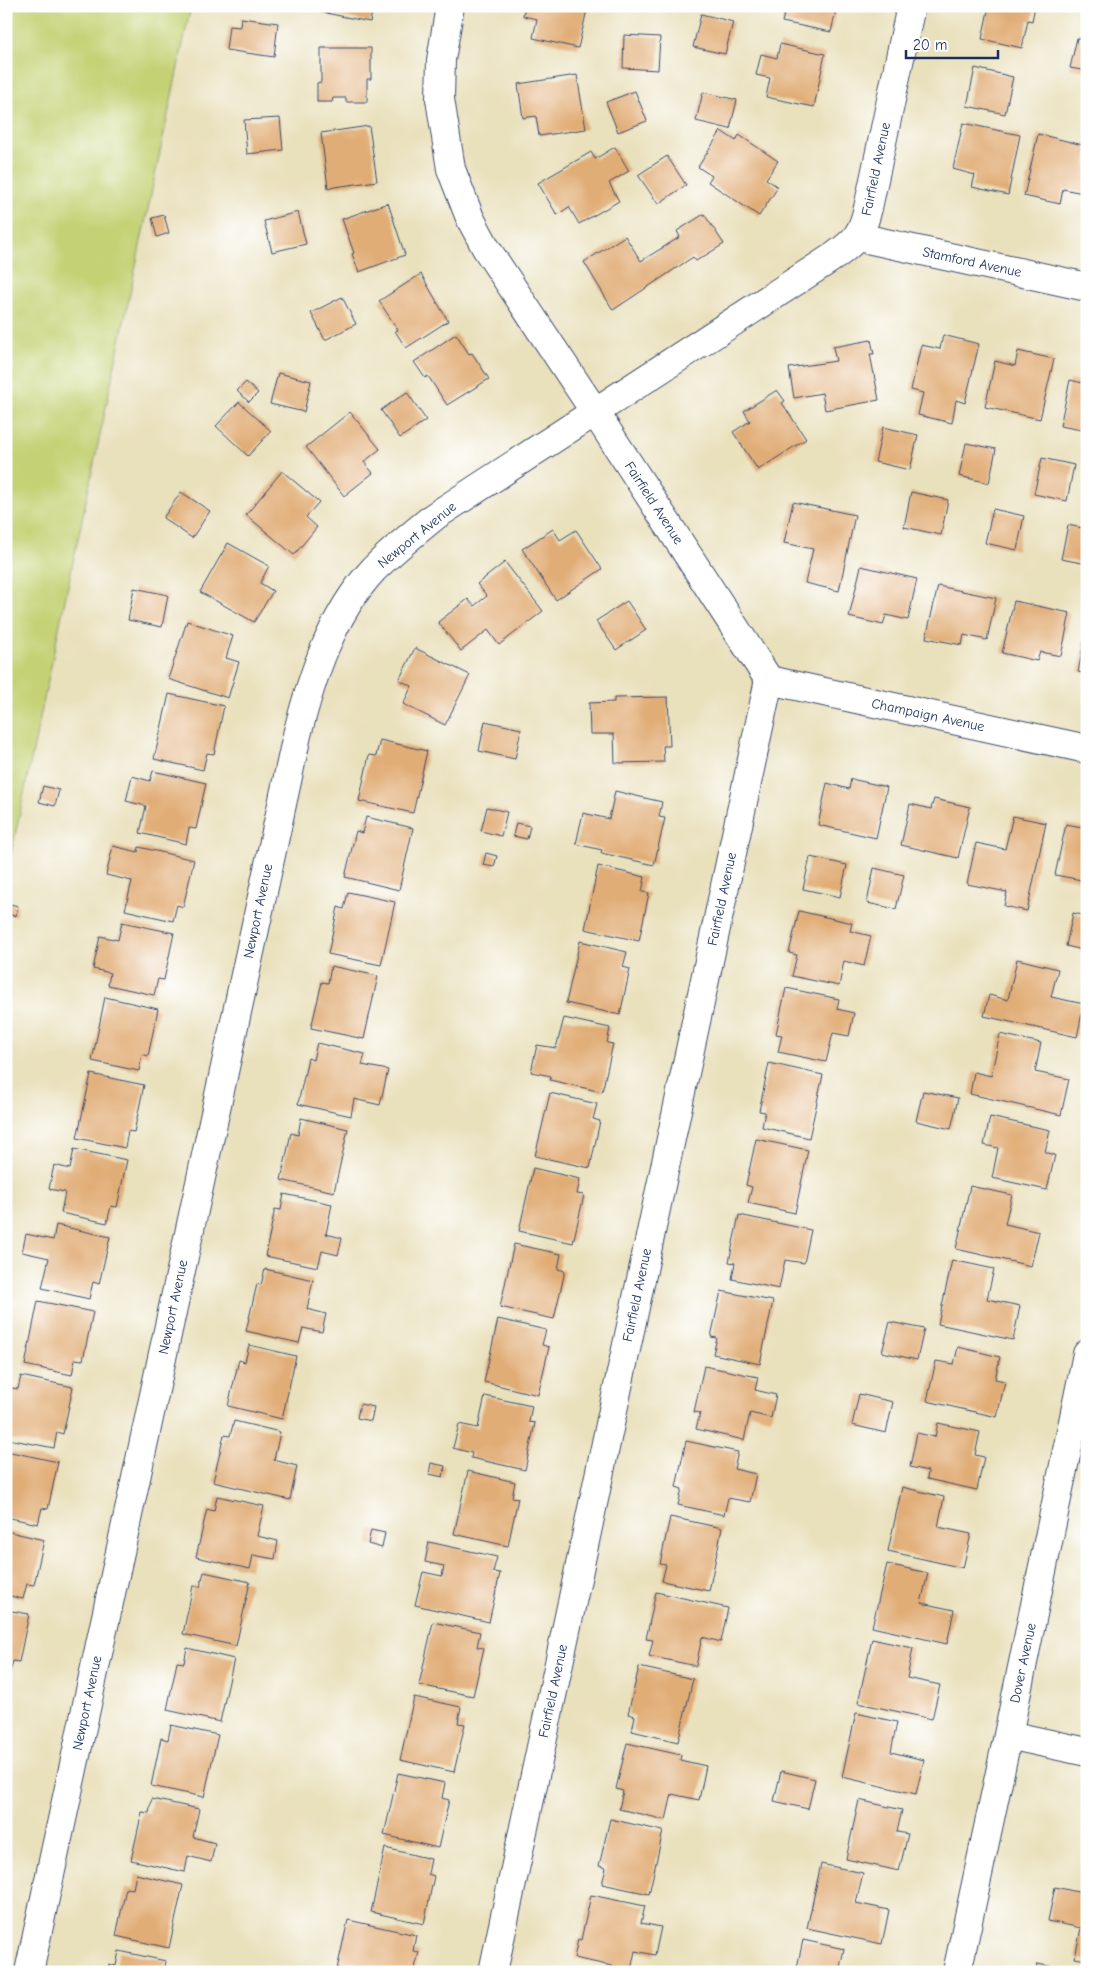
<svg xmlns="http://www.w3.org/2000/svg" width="1093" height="1978" viewBox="0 0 1093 1978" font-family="'Comic Neue',sans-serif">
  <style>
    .green { fill: #c4d274; stroke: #708069 }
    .building { fill: #e1ad77 }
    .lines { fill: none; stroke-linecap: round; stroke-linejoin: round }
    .minor-casing { stroke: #3a4a6c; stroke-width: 30 }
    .minor { stroke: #fff; stroke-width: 28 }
    .labels { text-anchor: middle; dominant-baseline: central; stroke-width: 4; stroke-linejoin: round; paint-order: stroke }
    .street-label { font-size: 14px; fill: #1b2f5e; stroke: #fff }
  </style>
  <rect width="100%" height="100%" fill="#fff"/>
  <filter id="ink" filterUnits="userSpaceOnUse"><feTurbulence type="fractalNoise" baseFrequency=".02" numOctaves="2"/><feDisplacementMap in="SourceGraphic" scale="10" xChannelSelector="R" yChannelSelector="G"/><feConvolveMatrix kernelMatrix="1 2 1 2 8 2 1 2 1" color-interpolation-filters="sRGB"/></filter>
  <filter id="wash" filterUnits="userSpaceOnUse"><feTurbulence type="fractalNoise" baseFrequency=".0096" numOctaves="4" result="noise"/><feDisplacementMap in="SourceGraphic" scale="20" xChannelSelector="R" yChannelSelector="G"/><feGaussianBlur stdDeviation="1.12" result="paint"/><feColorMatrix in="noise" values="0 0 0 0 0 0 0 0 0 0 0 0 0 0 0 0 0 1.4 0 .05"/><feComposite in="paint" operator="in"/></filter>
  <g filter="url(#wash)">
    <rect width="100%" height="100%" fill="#e9e0bc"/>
    <!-- green -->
    <path class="green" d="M6 6H191L6 878Z"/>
    <g id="blocks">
      <!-- building -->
      <path class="building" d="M323 6H373L370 22 321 12Z
        M525 6H588L578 48 533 38 537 19 523 16Z
        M786 6H837L831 32 782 22Z
        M989 6H1035L1032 21 1028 20 1022 48 982 39Z
        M701 14 733 22 725 54 693 47Z
        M241 18 278 23 274 57 226 50 229 26 240 27Z
        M624 35 660 37 658 70 623 68Z
        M1077 38 1087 40V71L1070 68Z
        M780 44 825 54 814 107 766 97 770 78 756 75 761 54 777 58Z
        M321 48H371V79H367V102H346V98H333L332 102H317V83L321 82Z
        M975 68 1013 77 1005 114 967 106Z
        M577 75 586 129 539 136 536 116 523 118 518 84Z
        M635 91 647 121 618 132 606 102Z
        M703 92 737 100 730 129 696 121Z
        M280 118 283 150 247 154 244 120Z
        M963 123 1020 135 1008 195 972 187 975 175 953 169Z
        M369 126 377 181 328 188 321 133Z
        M721 131 736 141 739 135 778 161 766 179 778 187 759 216 708 182 712 176 698 167Z
        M1038 134 1087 146V177L1083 193 1063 189 1060 204 1024 196Z
        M615 147 629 171 609 183 619 201 579 224 569 207 557 215 538 183 591 152 595 159Z
        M667 156 686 185 658 204 638 175Z
        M388 203 405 255 359 272 352 254 354 253 342 219Z
        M298 212 306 244 272 252 264 221Z
        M704 214 724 244 696 261 693 257 613 310 584 262 625 236 641 261 680 237 677 231Z
        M164 215 169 233 157 237 152 218Z
        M421 274 448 321 406 348 395 331 398 330 379 301Z
        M342 297 356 324 325 340 311 313Z
        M456 334 469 354 472 353 489 379 447 405 428 376 425 378 414 362Z
        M943 335 979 344 965 403 956 400 952 423 918 415 923 393 911 390 921 345 940 349Z
        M871 340 874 354H870L879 400 825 410 822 393 794 398 789 368 836 361 833 347Z
        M1018 351 1054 359 1040 419 985 407 995 361 1015 366Z
        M278 373 311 381 304 412 270 404Z
        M1070 380 1087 384V431L1060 426Z
        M246 382 258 393 249 402 237 391Z
        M777 390 785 401 782 403 806 439 758 470 733 432 750 421 744 411Z
        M407 392 426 420 400 438 381 410Z
        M239 402 271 431 248 456 216 426Z
        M350 412 380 449 364 462 373 473 344 496 306 447Z
        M883 427 918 435 910 470 875 462Z
        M966 443 996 449 989 483 959 476Z
        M1042 458 1074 465 1067 501 1034 494Z
        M282 471 319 502 306 517 317 527 294 555 246 515Z
        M181 492 210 511 192 538 163 518Z
        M911 492 948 500 941 535 904 527Z
        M793 502 855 515 839 591 805 583 813 549 784 543Z
        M993 509 1024 516 1017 550 985 543Z
        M1068 525 1087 529V564L1061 559Z
        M553 529 560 540 576 530 602 569 556 600 522 549Z
        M228 543 269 566 260 583 273 591 254 622 200 592Z
        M505 562 543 611 499 645 488 630 461 651 438 622 468 599 474 606 487 596 477 584Z
        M861 566 917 579 908 620 886 615 883 625 849 617Z
        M938 586 996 598 987 640 964 635 962 645 926 638Z
        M134 588 168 595 162 627 128 620Z
        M627 601 646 630 616 650 596 621Z
        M1014 601 1070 613 1061 656 1040 652 1037 661 1002 653Z
        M187 621 233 636 226 658 239 662 228 698 168 679Z
        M1086 631H1087V674L1078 672Z
        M415 648 470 675 445 725 403 704 412 686 399 680Z
        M169 694 224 706 214 754 207 753 203 770 154 759Z
        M668 697 670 746H663L664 762 615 763 614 734H590L589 703 614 702V698Z
        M485 721 521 729 515 759 479 751Z
        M380 740 427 751 413 813 359 801 369 755 376 756Z
        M153 771 206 783 196 829 189 828 186 844 140 833 146 806 126 801 132 776 150 781Z
        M851 779 887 787 876 838 818 825 827 783 849 789Z
        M43 786 59 790 55 806 39 802Z
        M615 791 662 802 659 817 665 818 654 865 601 853 602 850 576 844 583 813 609 819Z
        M934 799 970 807 958 858 901 845 910 804 931 809Z
        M487 807 507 812 501 836 481 831Z
        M1013 816 1046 823 1027 911 1004 906 1007 892 967 884 976 843 1005 849Z
        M366 817 413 828 399 890 345 877 356 831 362 833Z
        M516 823 530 826 527 839 513 836Z
        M1066 824 1087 828V881L1055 875Z
        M113 846 138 852 139 847 194 860 183 907 177 905 173 921 125 910 132 881 106 875Z
        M486 853 497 856 494 867 483 865Z
        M810 857 847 865 840 897 803 889Z
        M598 866 645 877 642 892 649 893 639 941 585 929Z
        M874 868 904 875 896 909 867 903Z
        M348 892 395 902 381 965 328 954 338 907 344 909Z
        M6 903 18 906 16 916 6 914Z
        M799 911 852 923 850 931 871 936 864 966 844 961 839 986 792 976 797 955 789 953Z
        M1073 913 1087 916V951L1066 946Z
        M122 922 174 933 164 980 158 979 154 995 108 985 110 973 93 969 100 936 118 940Z
        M580 941 627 952 623 967 630 969 620 1015 566 1003Z
        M1017 959 1058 969 1051 997 1084 1004 1077 1037 984 1016 989 995 1008 1000Z
        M331 966 378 976 364 1039 311 1028 322 982 328 983Z
        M786 988 839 999 837 1009 854 1013 849 1036 833 1033 826 1062 778 1052 782 1035 776 1034Z
        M105 997 158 1009 148 1056 142 1054 139 1071 92 1061Z
        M564 1018 610 1028 607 1043 613 1044 602 1092 550 1080 551 1076 531 1072 537 1045 556 1048Z
        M1000 1034 1041 1043 1035 1072 1069 1079 1061 1115 970 1094 974 1072 991 1076Z
        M317 1043 365 1054 362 1065 388 1070 380 1105 354 1099 351 1116 298 1104 308 1058 313 1060Z
        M769 1063 823 1075 809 1138 762 1127 765 1112 759 1111Z
        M91 1074 144 1085 134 1132 128 1131 125 1148 77 1138Z
        M923 1091 958 1098 951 1129 916 1121Z
        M550 1093 597 1104 593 1119 600 1121 590 1168 535 1156Z
        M990 1117 1050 1130 1045 1152 1055 1155 1047 1190 992 1178 998 1148 984 1145Z
        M301 1118 348 1129 334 1192 281 1180 291 1133 298 1135Z
        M756 1139 808 1150 795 1213 748 1203 752 1187 746 1185Z
        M74 1149 127 1160 117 1207 111 1206 107 1223 61 1213 65 1192 49 1189 54 1165 70 1169Z
        M533 1168 580 1179 577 1194 584 1195 573 1243 519 1231Z
        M970 1186 1012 1195 1005 1224 1039 1232 1031 1266 956 1249Z
        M284 1194 332 1204 326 1234 342 1238 338 1255 322 1251 318 1267 265 1256 275 1209 281 1210Z
        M739 1215 811 1230 804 1263 785 1260 779 1289 732 1279 735 1263 729 1262Z
        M56 1225 110 1237 99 1284 93 1282 89 1299 42 1288 49 1258 22 1252 26 1234 53 1240Z
        M514 1244 561 1254 558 1269 565 1271 554 1319 500 1307Z
        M952 1260 994 1269 987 1299 1020 1306 1013 1340 938 1324Z
        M265 1269 313 1280 307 1309 326 1314 322 1332 303 1328 299 1343 246 1331 257 1284 261 1285Z
        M721 1291 773 1301 760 1364 713 1354 717 1338 711 1337Z
        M38 1301 93 1312 83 1360 75 1359 72 1375 25 1365Z
        M498 1319 546 1330 542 1345 549 1347 538 1395 484 1382Z
        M890 1322 924 1329 917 1360 882 1352Z
        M249 1345 296 1356 282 1419 228 1406 239 1360 245 1362Z
        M958 1347 1000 1357 995 1379 1005 1381 997 1417 927 1401 936 1361 954 1364Z
        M704 1366 758 1377 755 1390 776 1395 771 1418 750 1413 744 1440 696 1429 700 1413 694 1412Z
        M21 1376 73 1387 63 1434 57 1432 54 1448 8 1439 11 1422 6 1421V1387L18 1389Z
        M859 1394 893 1402 886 1433 852 1425Z
        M485 1396 532 1406 529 1422 535 1423 525 1470 471 1458 472 1453 453 1448 459 1424 478 1428Z
        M360 1404 374 1407 371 1421 357 1418Z
        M234 1421 280 1432 274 1460 297 1466 290 1500 213 1482 224 1435 230 1436Z
        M938 1423 980 1432 975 1455 984 1457 977 1490 927 1479 928 1471 910 1467 917 1433 935 1437Z
        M686 1441 738 1452 734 1469 756 1474 750 1502 728 1498 724 1515 678 1505 682 1489 676 1487Z
        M6 1451 58 1462 48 1509 42 1508 38 1524 6 1517Z
        M431 1463 445 1466 443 1477 429 1474Z
        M468 1471 515 1482 512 1497 518 1498 508 1546 454 1534Z
        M902 1487 944 1497 938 1527 971 1534 963 1568 888 1551Z
        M217 1496 264 1506 257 1536 278 1541 275 1559 253 1555 250 1569 196 1557 207 1509 214 1511Z
        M670 1517 722 1528 709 1591 662 1581 666 1565 660 1564Z
        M371 1530 385 1533 382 1548 368 1544Z
        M6 1531 44 1540 34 1585 27 1584 23 1599 6 1595Z
        M429 1542 497 1557 493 1572 500 1573 489 1622 415 1605 423 1572 442 1576 444 1566 425 1562Z
        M887 1564 928 1573 921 1603 954 1610 947 1644 872 1627Z
        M204 1572 250 1582 236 1646 183 1634 193 1586 200 1587Z
        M656 1592 728 1608 721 1642 702 1637 696 1666 649 1656 653 1640 646 1639Z
        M6 1610 29 1614 19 1662 13 1661 9 1676 6 1675Z
        M433 1622 480 1632 477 1647 484 1648 473 1696 419 1685Z
        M872 1639 913 1648 907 1678 940 1685 932 1719 858 1703Z
        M187 1648 234 1659 220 1722 167 1710 177 1662 184 1663Z
        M639 1667 693 1679 678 1742 632 1731 635 1716 628 1714Z
        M414 1697 461 1707 458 1723 465 1724 454 1772 400 1760Z
        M856 1713 897 1722 891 1752 924 1760 916 1794 842 1777Z
        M171 1725 218 1735 204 1797 151 1786 161 1738 168 1740Z
        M627 1743 681 1755 680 1760 706 1766 699 1800 672 1794 666 1820 619 1809 623 1791 616 1789Z
        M781 1771 815 1779 808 1809 774 1801Z
        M398 1773 445 1783 442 1798 449 1800 438 1848 384 1835Z
        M152 1799 199 1809 193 1837 215 1843 211 1862 188 1856 185 1872 131 1860 142 1812 149 1813Z
        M859 1800 902 1810 897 1832 908 1834 899 1871 846 1859Z
        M610 1819 663 1831 649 1894 602 1884 606 1868 599 1866Z
        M385 1848 431 1859 428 1874 434 1876 424 1924 371 1912Z
        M821 1864 863 1873 856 1903 889 1910 882 1944 807 1928Z
        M136 1874 183 1885 169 1948 116 1936 126 1888 133 1889Z
        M1055 1887 1087 1894V1960L1075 1958 1081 1928 1048 1921Z
        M591 1895 645 1906 641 1923 661 1927 655 1955 635 1951 631 1970 574 1958 578 1939 581 1940Z
        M348 1920 416 1935 413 1951 419 1952 414 1972H353L337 1969Z
        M803 1940 844 1949 839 1972H796Z
        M119 1951 166 1961 164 1972H107L109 1964 116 1966Z
        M1038 1964 1070 1971V1972H1036Z"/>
    </g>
  </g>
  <g filter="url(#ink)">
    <use href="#blocks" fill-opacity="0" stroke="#3a4a6c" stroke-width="1"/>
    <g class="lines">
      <!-- minor casing -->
      <g class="minor-casing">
        <path id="minor" d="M450 6 441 60 440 99 451 169 470 218 486 248 595 412 769 680 493 1972
          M858 237 1087 287
          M769 680 1087 749
          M1008 1735 1087 1752
          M29 1972 297 735C312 676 332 614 374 569 393 550 414 533 435 516L836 255C857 240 862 233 868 208L911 6
          M957 1972 1008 1735 1087 1354"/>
      </g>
      <!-- minor -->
      <use href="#minor" class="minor"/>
    </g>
  </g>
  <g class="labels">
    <!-- street labels -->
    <g class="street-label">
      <text transform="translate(876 169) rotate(-78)">Fairfield Avenue</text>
      <text transform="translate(972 262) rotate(12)">Stamford Avenue</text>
      <text transform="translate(654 503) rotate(57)">Fairfield Avenue</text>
      <text transform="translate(417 535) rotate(-39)">Newport Avenue</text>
      <text transform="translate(928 715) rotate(12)">Champaign Avenue</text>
      <text transform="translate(722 899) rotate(-78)">Fairfield Avenue</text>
      <text transform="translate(258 911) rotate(-78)">Newport Avenue</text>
      <text transform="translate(637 1295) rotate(-78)">Fairfield Avenue</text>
      <text transform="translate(173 1307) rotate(-78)">Newport Avenue</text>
      <text transform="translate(1023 1663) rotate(-78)">Dover Avenue</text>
      <text transform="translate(553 1691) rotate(-78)">Fairfield Avenue</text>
      <text transform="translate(87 1703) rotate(-78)">Newport Avenue</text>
    </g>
  </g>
  <!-- margin -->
  <rect width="1093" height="1978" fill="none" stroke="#fff" stroke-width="25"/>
  <!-- scale -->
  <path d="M906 50v8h92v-8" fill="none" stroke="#1b2f5e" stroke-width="2.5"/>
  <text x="913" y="50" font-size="15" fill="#1b2f5e" stroke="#ffffff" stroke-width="4" paint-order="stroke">20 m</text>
</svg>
